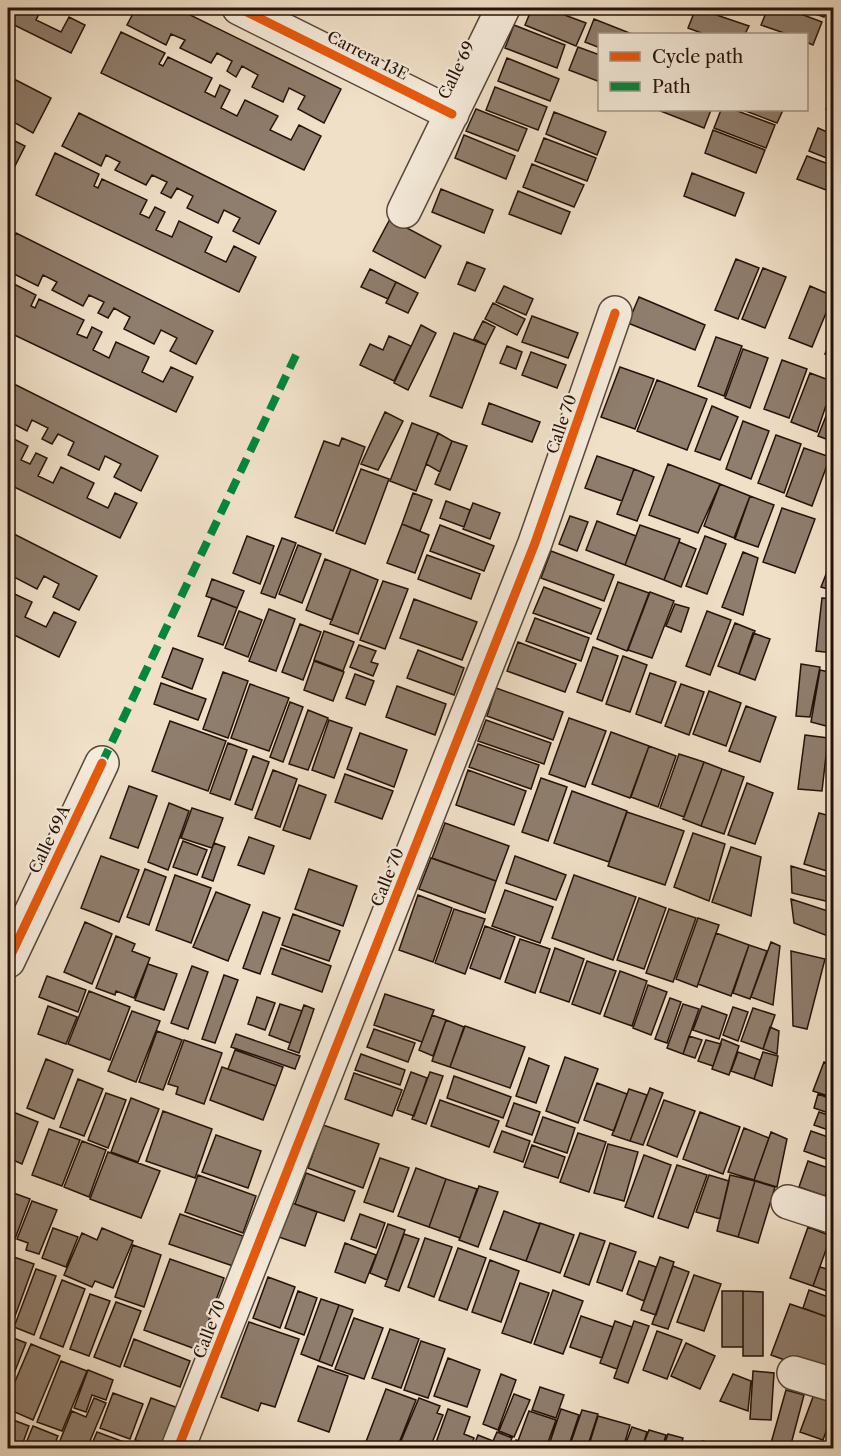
<svg xmlns="http://www.w3.org/2000/svg" width="841" height="1456" viewBox="0 0 841 1456" font-family="'Libre Caslon Text',serif">
  <style>
    .building { fill: #8f7d6d; stroke: #26120a; stroke-width: 1.5 }
    .lines { fill: none; stroke-linecap: round; stroke-linejoin: round }
    .street-casing { stroke: #58463a; stroke-width: 36 }
    .street { stroke: #f5ebdb; stroke-width: 33 }
    .quiet { stroke: #00873e; stroke-width: 8; stroke-dasharray: 15 8; stroke-linecap: butt }
    .cycleway-casing { stroke: #f5ebdb; stroke-width: 13 }
    .cycleway { stroke: #e8590c; stroke-width: 9 }
    .labels { text-anchor: middle; dominant-baseline: central; stroke-width: 4.5; stroke-linejoin: round; paint-order: stroke }
    .street-label { font-size: 16px; fill: #26120a; stroke: #f5ebdb }
  </style>
  <rect width="100%" height="100%" fill="#f0e0c8"/>
  <filter id="stains"><feTurbulence type="fractalNoise" baseFrequency=".00333" numOctaves="4"/><feColorMatrix values="0 0 0 0 .2 0 0 0 0 .09 0 0 0 0 .02 0 0 0 .5 -.17"/></filter>
  <radialGradient id="worn" r=".72"><stop offset=".6" stop-color="#630" stop-opacity="0"/><stop offset="1" stop-color="#630" stop-opacity=".3"/></radialGradient>
  <!-- building -->
  <path class="building" d="M8 8H42L36 20 61 32 69 17 85 25 71 53 8 22Z
    M136 8H176L341 89 324 123 298 109 305 96 289 88 283 102 252 87 258 75 242 66 236 77 227 71 232 61 217 53 211 63 180 48 185 40 171 34 166 45 127 25Z
    M532 8H546L586 23 576 46 525 25Z
    M639 8H659L657 14Z
    M696 8 749 26 745 34H704L688 28Z
    M768 8H785L822 22 813 45 806 42V34H787L761 25Z
    M798 8H827L824 17Z
    M594 19 632 34H600V48L585 42Z
    M514 25 565 45 557 68 505 48Z
    M121 32 165 53 159 64 163 66 168 57 212 78 205 92 215 97 220 85 230 90 221 108 237 116 245 100 278 116 270 130 291 140 299 125 321 136 304 170 101 73Z
    M578 47 600 55V82L569 70Z
    M507 58 559 79 550 101 498 81Z
    M8 76 51 98 33 133 8 119 13 106 8 103Z
    M495 87 547 107 538 130 486 110Z
    M834 91V112L826 109Z
    M476 109 527 129 518 151 466 131Z
    M658 110H711L704 128Z
    M721 110H735L775 125 766 148 714 128Z
    M743 110H783L777 123Z
    M554 112 606 132 597 155 546 134Z
    M79 113 276 211 259 244 233 231 240 218 224 210 218 223 187 208 193 196 177 188 171 198 161 193 167 182 152 175 146 185 115 170 120 162 106 155 101 166 62 146Z
    M818 128 834 135V161L809 151Z
    M713 130 765 150 756 173 705 153Z
    M464 135 515 156 506 179 455 158Z
    M9 138 25 146 11 174 8 172Z
    M544 138 596 158 587 181 535 161Z
    M55 153 99 174 94 186 98 188 102 179 147 200 140 214 149 218 155 207 165 212 156 230 172 237 179 221 212 237 205 252 226 262 234 246 256 257 239 292 36 195Z
    M807 156 834 166V193L797 179Z
    M532 164 584 185 574 207 523 187Z
    M692 173 744 193 735 216 684 196Z
    M441 189 493 210 484 233 432 212Z
    M518 191 570 212 561 234 509 214Z
    M390 219 441 246 425 278 373 251Z
    M16 233 213 331 196 364 170 351 177 338 161 330 154 344 124 329 130 317 114 308 108 318 98 313 104 302 89 295 83 306 52 290 57 282 43 275 38 286 8 271V249Z
    M736 259 759 268 738 319 715 310Z
    M467 262 485 269 475 291 458 284Z
    M763 268 786 277 765 328 742 319Z
    M370 269 396 282 388 299 361 287Z
    M8 281 36 295 31 306 35 308 39 299 84 320 77 334 87 338 92 327 102 332 93 350 109 358 116 342 149 357 142 372 163 382 171 367 193 377 176 412 8 332Z
    M396 282 418 293 408 313 386 303Z
    M504 286 533 299 526 315 496 302Z
    M810 286 833 296 812 347 789 338Z
    M639 297 705 325 695 350 628 323Z
    M493 303 525 319 517 335 485 319Z
    M532 316 578 333 568 358 522 342Z
    M483 321 495 327 486 345 474 339Z
    M421 325 436 333 408 390 394 383Z
    M834 332V357L825 354Z
    M454 333 486 345 462 408 430 396Z
    M389 336 411 346 394 381 360 365 370 344 383 350Z
    M716 337 742 346 724 396 698 386Z
    M507 346 522 352 516 369 500 363Z
    M743 349 768 358 750 408 725 398Z
    M531 352 566 365 557 388 522 375Z
    M782 360 807 369 789 418 764 409Z
    M620 367 654 379 635 429 601 417Z
    M810 373 834 382 817 432 791 422Z
    M657 380 707 399 687 450 637 431Z
    M8 381 158 456 141 491 114 477 121 464 105 456 99 470 68 455 74 442 58 434 52 444 42 439 48 428 32 420 27 431 8 421Z
    M834 396V442L818 436Z
    M489 403 540 422 532 442 482 424Z
    M712 406 738 417 720 460 695 451Z
    M385 412 403 421 378 470 361 464Z
    M743 421 769 431 751 479 726 469Z
    M412 423 438 433 416 491 390 481Z
    M438 433 452 441 440 472 426 464Z
    M776 435 801 444 784 493 758 483Z
    M8 436 28 446 21 460 30 464 36 453 47 458 38 476 53 483 61 467 94 483 87 498 108 508 115 493 137 503 120 538 8 484Z
    M342 438 365 447 333 531 295 517 324 441 339 446Z
    M452 441 467 446 450 490 435 484Z
    M804 448 830 457 812 506 786 496Z
    M597 456 634 469 622 501 585 488Z
    M668 464 720 484 698 533 649 515Z
    M361 469 389 479 365 544 336 533Z
    M634 469 654 477 637 521 617 514Z
    M720 484 750 496 734 538 704 526Z
    M413 493 432 500 420 531 402 524Z
    M750 496 774 505 758 547 735 539Z
    M446 501 470 510 464 527 440 518Z
    M473 503 500 513 490 539 463 529Z
    M782 508 815 519 795 573 763 562Z
    M570 516 588 522 577 551 559 544Z
    M597 521 636 536 625 565 586 550Z
    M402 524 429 535 415 573 387 563Z
    M440 525 494 546 484 571 430 551Z
    M640 525 680 539 664 580 625 565Z
    M8 531 97 576 79 610 53 597 59 584 44 576 37 589 8 574 13 561 8 559Z
    M247 536 274 546 260 584 233 573Z
    M705 536 726 544 707 594 686 586Z
    M282 538 296 543 275 598 261 593Z
    M679 542 696 549 681 587 664 580Z
    M298 545 321 554 302 603 279 594Z
    M551 551 614 575 604 601 541 578Z
    M743 552 758 558 743 615 722 607Z
    M834 554V591L821 587Z
    M427 555 480 574 471 599 418 579Z
    M325 559 351 569 332 620 306 610Z
    M351 569 378 580 358 634 330 624Z
    M212 579 244 591 237 608 206 596Z
    M383 581 408 589 385 649 360 640Z
    M618 582 649 593 627 651 597 639Z
    M544 587 601 609 591 634 533 613Z
    M8 591 32 602 25 617 46 627 54 612 76 622 59 657 8 632Z
    M650 592 674 601 652 658 628 650Z
    M212 598 237 608 223 645 198 636Z
    M822 598 834 599V653L816 651Z
    M414 599 477 622 462 660 400 638Z
    M675 604 689 608 681 632 666 626Z
    M269 609 295 619 276 671 249 661Z
    M239 611 262 620 248 657 225 648Z
    M707 611 731 620 710 675 686 666Z
    M535 618 589 638 581 661 526 641Z
    M735 623 755 631 739 674 718 666Z
    M300 624 321 632 303 680 282 672Z
    M324 631 354 642 343 671 314 660Z
    M753 633 770 639 755 680 739 674Z
    M518 642 576 664 565 692 507 671Z
    M359 645 376 651 371 662 378 664 373 676 350 667Z
    M593 647 618 656 602 701 577 692Z
    M173 648 203 659 192 689 162 677Z
    M418 650 464 668 454 695 407 678Z
    M623 656 647 665 630 712 606 704Z
    M314 661 344 672 333 701 304 690Z
    M801 664 820 667 810 717 796 716Z
    M820 670 834 673V713L830 727 811 722Z
    M223 672 248 681 228 738 203 729Z
    M650 673 676 682 661 723 636 714Z
    M355 674 374 681 365 705 346 698Z
    M161 683 206 699 198 720 154 704Z
    M250 684 289 698 269 751 231 738Z
    M681 684 704 692 689 735 665 726Z
    M397 686 446 704 435 735 386 717Z
    M496 688 563 712 553 740 487 716Z
    M709 691 741 703 726 746 693 734Z
    M290 702 303 707 283 762 270 757Z
    M746 706 776 717 760 762 729 751Z
    M308 710 328 718 308 770 289 764Z
    M569 718 606 731 585 787 549 774Z
    M329 720 352 728 334 778 312 770Z
    M486 720 551 743 544 764 478 741Z
    M170 721 226 741 208 791 152 771Z
    M611 732 649 746 630 798 592 784Z
    M360 733 407 750 394 787 347 769Z
    M805 735 828 738 822 791 798 789Z
    M228 743 247 750 230 800 210 793Z
    M832 743 834 791H829Z
    M478 744 539 765 531 789 469 767Z
    M649 746 676 756 658 807 631 797Z
    M679 754 704 762 684 817 660 808Z
    M253 756 269 762 252 810 235 804Z
    M704 762 722 769 701 826 683 819Z
    M722 769 744 777 724 834 701 826Z
    M273 770 297 779 280 827 255 818Z
    M468 770 526 791 514 825 456 805Z
    M345 774 393 791 382 819 335 802Z
    M541 778 567 787 548 841 522 832Z
    M747 783 773 793 755 844 728 835Z
    M299 785 326 795 310 839 283 830Z
    M129 786 157 796 138 848 110 838Z
    M572 791 627 811 609 862 554 843Z
    M169 803 189 811 168 870 148 862Z
    M192 808 223 818 212 848 181 838Z
    M627 812 684 831 665 885 608 866Z
    M819 813 834 817V849L827 871 804 864Z
    M445 823 509 846 496 881 432 858Z
    M693 833 725 844 709 901 674 887Z
    M249 837 274 846 264 874 238 865Z
    M183 841 207 850 197 875 173 867Z
    M214 843 225 847 213 881 202 877Z
    M731 847 761 857 751 916 712 902Z
    M101 856 139 870 119 922 81 908Z
    M515 856 566 875 556 900 506 883Z
    M431 858 496 881 485 913 419 889Z
    M791 866 834 879V903L792 893Z
    M145 869 166 877 149 925 127 917Z
    M309 869 357 886 343 926 295 909Z
    M175 875 211 888 191 943 156 930Z
    M574 875 636 897 613 960 552 938Z
    M505 890 553 907 540 943 492 926Z
    M216 892 250 905 228 961 193 947Z
    M418 895 452 908 433 962 399 950Z
    M639 898 666 908 644 969 617 960Z
    M791 899 834 913 833 938 794 923Z
    M454 909 485 919 465 974 435 963Z
    M669 909 696 918 673 982 646 973Z
    M263 912 280 918 260 974 243 968Z
    M293 914 340 931 329 961 282 945Z
    M698 918 719 925 697 987 676 979Z
    M85 922 112 934 92 984 64 972Z
    M485 926 515 937 500 979 470 968Z
    M716 933 749 945 731 996 698 984Z
    M116 936 135 944 132 951 150 958 134 998 116 991 115 995 96 988Z
    M520 939 550 949 535 993 505 982Z
    M771 942 780 946 773 1005 751 997Z
    M749 945 767 951 750 999 733 993Z
    M281 948 331 966 322 992 272 974Z
    M555 948 584 959 569 1002 540 992Z
    M791 951 825 959 807 1029 793 1026Z
    M587 961 616 971 600 1014 572 1004Z
    M148 964 177 974 164 1010 135 1000Z
    M192 966 208 972 188 1029 171 1023Z
    M620 971 647 981 632 1026 604 1016Z
    M224 975 238 980 215 1043 202 1039Z
    M47 976 86 990 78 1012 39 997Z
    M648 985 667 992 651 1035 633 1028Z
    M89 991 130 1007 110 1060 68 1044Z
    M385 994 434 1010 422 1042 374 1025Z
    M257 997 275 1003 265 1030 248 1024Z
    M670 998 681 1002 667 1043 655 1039Z
    M280 1004 302 1011 290 1043 269 1035Z
    M683 1004 699 1009 683 1054 667 1048Z
    M304 1005 314 1009 299 1053 288 1049Z
    M48 1006 77 1017 66 1044 38 1034Z
    M702 1006 727 1015 719 1039 693 1030Z
    M733 1007 748 1012 738 1041 723 1035Z
    M753 1008 775 1015 763 1049 741 1041Z
    M132 1011 160 1021 136 1082 108 1071Z
    M432 1015 446 1020 433 1056 419 1050Z
    M446 1020 464 1027 450 1067 432 1061Z
    M465 1026 525 1047 510 1088 450 1067Z
    M770 1027 779 1031 777 1054 763 1049Z
    M374 1029 415 1043 408 1062 367 1047Z
    M157 1031 182 1040 163 1090 139 1082Z
    M236 1034 300 1056 295 1069 231 1047Z
    M689 1036 702 1040 695 1058 683 1054Z
    M722 1039 739 1046 729 1075 712 1069Z
    M184 1040 222 1053 204 1104 176 1094 178 1087 168 1084Z
    M706 1040 721 1044 713 1066 698 1061Z
    M235 1050 283 1067 276 1086 228 1069Z
    M738 1052 760 1060 754 1079 731 1071Z
    M763 1052 778 1056 772 1086 754 1079Z
    M361 1054 405 1070 400 1085 355 1070Z
    M565 1057 598 1069 578 1123 546 1111Z
    M529 1058 549 1066 536 1103 516 1096Z
    M46 1059 73 1070 54 1119 27 1108Z
    M824 1062 834 1066V1098L813 1091Z
    M222 1067 276 1086 263 1120 210 1100Z
    M411 1072 427 1078 414 1116 397 1110Z
    M430 1072 443 1076 426 1124 412 1119Z
    M354 1073 402 1090 392 1116 345 1099Z
    M454 1076 511 1097 503 1118 447 1098Z
    M78 1079 103 1089 84 1136 60 1127Z
    M597 1083 627 1094 614 1131 584 1120Z
    M650 1088 663 1093 643 1145 630 1141Z
    M629 1089 647 1095 630 1141 612 1135Z
    M106 1093 126 1100 108 1148 88 1140Z
    M818 1094 834 1100V1115L814 1108Z
    M131 1098 159 1109 138 1162 111 1152Z
    M440 1100 499 1121 489 1147 431 1126Z
    M664 1100 695 1111 677 1157 647 1145Z
    M514 1103 540 1112 532 1135 506 1126Z
    M8 1110 38 1122 22 1164 11 1159 8 1166Z
    M163 1111 212 1129 195 1178 146 1161Z
    M700 1112 740 1127 723 1174 683 1159Z
    M819 1112 834 1117V1132L814 1125Z
    M543 1117 575 1128 567 1153 534 1142Z
    M323 1125 379 1144 363 1188 308 1168Z
    M744 1128 769 1138 754 1180 728 1172Z
    M49 1129 80 1140 62 1186 32 1175Z
    M502 1131 530 1141 523 1162 494 1152Z
    M811 1131 834 1139V1162L804 1151Z
    M771 1132 787 1139 777 1187 754 1180Z
    M578 1133 606 1142 589 1192 560 1182Z
    M216 1135 261 1151 248 1188 202 1172Z
    M82 1141 106 1150 89 1197 64 1187Z
    M608 1144 638 1152 624 1201 594 1193Z
    M532 1145 565 1157 558 1178 524 1167Z
    M108 1152 160 1171 141 1218 90 1199Z
    M644 1155 671 1165 653 1217 625 1207Z
    M380 1158 409 1168 393 1212 364 1202Z
    M808 1161 834 1170 825 1196 799 1187Z
    M677 1165 707 1175 688 1228 658 1218Z
    M416 1168 446 1179 429 1227 398 1216Z
    M306 1173 355 1191 344 1221 295 1204Z
    M198 1175 256 1196 243 1233 185 1212Z
    M709 1175 729 1181 720 1219 696 1212Z
    M730 1175 755 1181 738 1237 717 1231Z
    M446 1179 477 1189 460 1238 429 1227Z
    M755 1181 775 1187 758 1243 738 1237Z
    M479 1186 498 1192 478 1247 459 1240Z
    M8 1191 30 1199 10 1252 8 1251Z
    M32 1201 57 1210 39 1254 26 1250 28 1243 17 1239Z
    M292 1203 317 1212 305 1246 279 1237Z
    M504 1211 540 1224 526 1261 490 1249Z
    M180 1214 243 1236 233 1266 169 1244Z
    M360 1214 385 1223 376 1248 351 1239Z
    M540 1223 574 1235 560 1273 526 1261Z
    M388 1224 405 1230 387 1280 370 1273Z
    M808 1227 831 1236 813 1286 790 1278Z
    M53 1228 78 1237 66 1267 42 1258Z
    M102 1228 133 1241 113 1288 95 1281 92 1287 64 1275 82 1233 97 1240Z
    M580 1233 605 1241 589 1285 564 1276Z
    M404 1234 419 1239 399 1291 385 1286Z
    M425 1238 452 1247 434 1297 408 1287Z
    M345 1243 376 1255 365 1283 335 1272Z
    M610 1243 636 1252 622 1291 597 1282Z
    M133 1245 161 1255 144 1307 115 1297Z
    M458 1248 486 1258 467 1310 439 1300Z
    M11 1256 34 1264 14 1319 8 1316V1266Z
    M660 1257 674 1262 656 1315 641 1310Z
    M170 1259 224 1278 198 1350 144 1330Z
    M490 1260 519 1271 501 1322 472 1312Z
    M639 1261 656 1267 644 1301 627 1294Z
    M673 1266 689 1272 668 1329 652 1324Z
    M820 1267 834 1271 830 1292 813 1286Z
    M36 1269 56 1276 34 1335 14 1327Z
    M694 1275 721 1284 704 1331 677 1322Z
    M268 1277 295 1287 280 1328 253 1318Z
    M62 1280 85 1289 63 1347 40 1338Z
    M520 1283 549 1293 531 1343 502 1333Z
    M553 1290 583 1301 563 1354 534 1344Z
    M809 1290 834 1299 827 1317 803 1308Z
    M298 1291 317 1298 304 1335 285 1328Z
    M722 1291H743V1347H722Z
    M743 1291 763 1292V1356H743Z
    M90 1294 110 1301 89 1356 70 1349Z
    M321 1299 339 1305 319 1361 301 1354Z
    M116 1302 141 1311 120 1367 94 1357Z
    M790 1304 834 1319V1362L829 1376 771 1355Z
    M339 1305 353 1310 332 1366 319 1361Z
    M581 1316 613 1327 602 1358 570 1347Z
    M354 1318 383 1328 364 1379 335 1369Z
    M615 1321 632 1327 617 1369 600 1363Z
    M634 1321 649 1326 628 1383 614 1378Z
    M249 1322 299 1339 275 1407 261 1403 258 1411 221 1397Z
    M390 1329 419 1339 401 1388 372 1378Z
    M657 1331 682 1340 667 1379 643 1370Z
    M11 1337 26 1343 8 1389V1346Z
    M134 1339 190 1361 180 1387 124 1366Z
    M421 1341 445 1349 428 1398 404 1390Z
    M686 1343 715 1356 700 1389 671 1376Z
    M31 1344 60 1356 33 1420 8 1409V1398Z
    M448 1358 480 1370 467 1407 434 1396Z
    M61 1361 87 1371 62 1431 37 1422Z
    M318 1366 348 1376 329 1432 298 1421Z
    M88 1370 113 1380 106 1400 92 1395 86 1412 74 1408Z
    M753 1371 774 1373 771 1420 750 1419Z
    M501 1374 516 1380 498 1430 483 1424Z
    M733 1374 751 1381 748 1411 720 1401Z
    M540 1387 564 1395 556 1418 532 1410Z
    M386 1389 416 1400 397 1448H369L364 1447Z
    M816 1389 834 1395V1410L823 1440 800 1432Z
    M786 1390 804 1395 790 1448 771 1443Z
    M113 1393 143 1404 130 1439 100 1428Z
    M514 1394 530 1400 514 1437 499 1431Z
    M94 1398 106 1403 87 1448H57L72 1411 86 1417Z
    M151 1398 178 1408 162 1448 135 1440Z
    M419 1398 440 1406 437 1413 443 1415 430 1448H398Z
    M448 1409 470 1417 464 1434 474 1438 471 1448H434Z
    M561 1409 579 1415 568 1448H548Z
    M582 1410 598 1414 587 1448H569Z
    M529 1411 556 1420 546 1448 518 1441Z
    M598 1416 630 1425 623 1448H588Z
    M8 1418 29 1426 21 1448H8Z
    M33 1426 58 1436 53 1448H24Z
    M632 1427 647 1432 642 1448H624Z
    M649 1430 666 1435 662 1448H642Z
    M834 1430V1448H827Z
    M97 1432 140 1448H98L91 1446Z
    M497 1432 512 1438 508 1448H473L478 1435 493 1441Z
    M668 1434 683 1438 680 1448H663Z
    M516 1440 536 1448H513Z
    M703 1441 726 1448H700Z
    M684 1442 693 1445 696 1442H701L699 1448H681Z"/>
  <g class="lines">
    <!-- street casing -->
    <g class="street-casing">
      <path id="street" d="M239 8 452 114
        M404 211 503 8
        M8 961 102 763
        M788 1202 834 1217
        M794 1373 834 1385
        M178 1448 535 543 615 313"/>
    </g>
    <!-- street -->
    <use href="#street" class="street"/>
    <!-- quiet -->
    <path class="quiet" d="M102 763 296 355"/>
    <!-- cycleway casing -->
    <g class="cycleway-casing">
      <path id="cycleway" d="M239 8 452 114
        M8 961 102 763
        M178 1448 535 543 615 313"/>
    </g>
    <!-- cycleway -->
    <use href="#cycleway" class="cycleway"/>
  </g>
  <g class="labels">
    <!-- street labels -->
    <g class="street-label">
      <text transform="translate(368 55) rotate(27)">Carrera 13E</text>
      <text transform="translate(456 70) rotate(-64)">Calle 69</text>
      <text transform="translate(561 424) rotate(-71)">Calle 70</text>
      <text transform="translate(49 839) rotate(-64)">Calle 69A</text>
      <text transform="translate(387 877) rotate(-68)">Calle 70</text>
      <text transform="translate(209 1329) rotate(-69)">Calle 70</text>
    </g>
  </g>
  <!-- margin -->
  <rect width="841" height="1456" fill="none" stroke="#f0e0c8" stroke-width="30"/>
  <rect x="9" y="9" width="823" height="1438" fill="none" stroke="#26120a" stroke-width="3"/>
  <rect x="15" y="15" width="811" height="1426" fill="none" stroke="#26120a" stroke-width="1.5"/>
  <!-- legend -->
  <rect x="598" y="33" width="210" height="78" fill="#f5ebdb" stroke="#a29487" stroke-width="1.5"/>
  <rect x="610" y="52" width="30" height="9" fill="#e8590c" stroke="#a29487" stroke-width="1.5"/>
  <text x="652" y="63" font-size="18" fill="#26120a">Cycle path</text>
  <rect x="610" y="82" width="30" height="9" fill="#00873e" stroke="#a29487" stroke-width="1.5"/>
  <text x="652" y="93" font-size="18" fill="#26120a">Path</text>
  <rect width="100%" height="100%" filter="url(#stains)"/>
  <rect width="100%" height="100%" fill="url(#worn)"/>
</svg>
